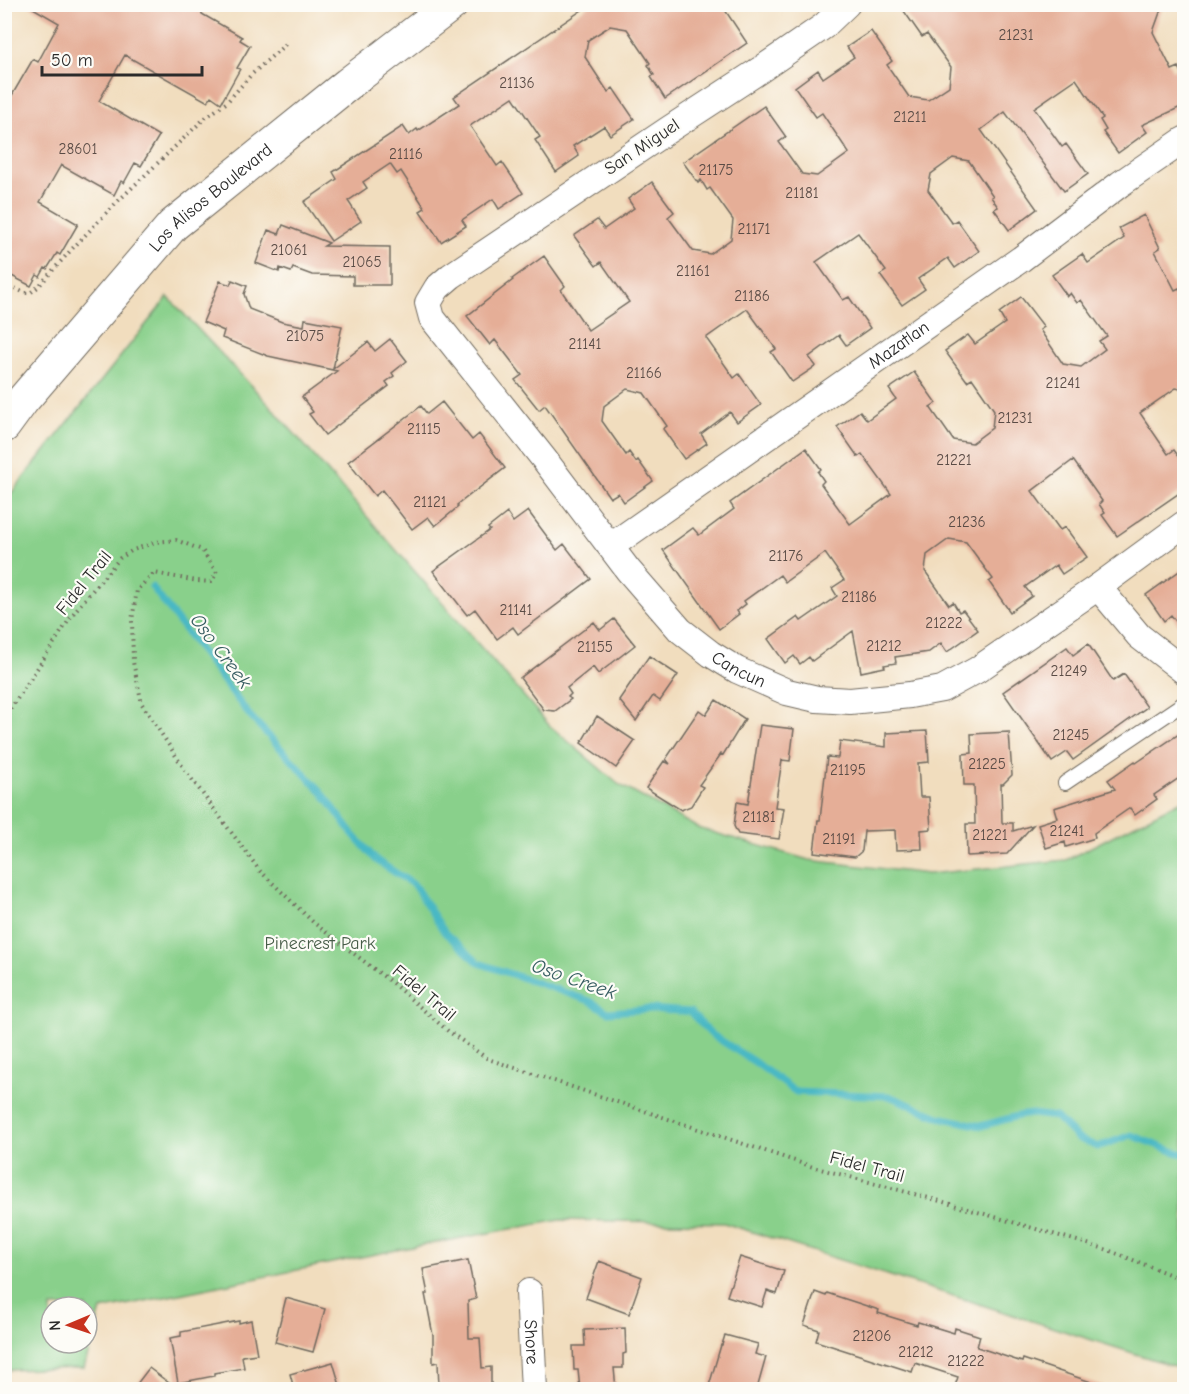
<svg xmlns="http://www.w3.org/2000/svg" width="1189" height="1394" viewBox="0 0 1189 1394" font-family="'Comic Neue',sans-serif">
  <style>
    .green { fill: #89d08b; stroke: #5a7e5b; stroke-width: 1.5; fill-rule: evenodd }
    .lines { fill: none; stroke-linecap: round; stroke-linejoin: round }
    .stream { stroke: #4ab8c4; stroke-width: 7 }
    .building { fill: #e5ae97 }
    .service-casing { stroke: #70695e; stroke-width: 16 }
    .minor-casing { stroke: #70695e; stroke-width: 28 }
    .secondary-casing { stroke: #70695e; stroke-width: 35 }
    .path { stroke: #70695e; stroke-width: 4; stroke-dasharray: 1.5 4.5; stroke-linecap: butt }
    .service { stroke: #fff; stroke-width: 14 }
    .minor { stroke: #fff; stroke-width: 26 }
    .secondary { stroke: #fff; stroke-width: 33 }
    .labels { text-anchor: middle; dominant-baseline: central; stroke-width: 4.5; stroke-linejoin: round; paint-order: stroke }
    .number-label { font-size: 15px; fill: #5a4c46 }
    .street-label { font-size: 18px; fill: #2b2b2b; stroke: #fdfcf7 }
    .park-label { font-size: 18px; fill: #475d48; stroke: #fdfcf7 }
    .water-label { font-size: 20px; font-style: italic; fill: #365c61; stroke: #fdfcf7 }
  </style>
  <rect width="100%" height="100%" fill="#fdfcf7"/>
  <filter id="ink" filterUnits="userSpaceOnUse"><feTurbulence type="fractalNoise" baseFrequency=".0167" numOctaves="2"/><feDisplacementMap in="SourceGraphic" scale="12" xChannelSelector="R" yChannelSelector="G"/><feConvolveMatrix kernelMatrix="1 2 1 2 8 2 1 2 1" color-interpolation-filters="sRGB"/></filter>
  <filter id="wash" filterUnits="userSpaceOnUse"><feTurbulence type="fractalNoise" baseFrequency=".008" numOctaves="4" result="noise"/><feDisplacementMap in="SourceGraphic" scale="24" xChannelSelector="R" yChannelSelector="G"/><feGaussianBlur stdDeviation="1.35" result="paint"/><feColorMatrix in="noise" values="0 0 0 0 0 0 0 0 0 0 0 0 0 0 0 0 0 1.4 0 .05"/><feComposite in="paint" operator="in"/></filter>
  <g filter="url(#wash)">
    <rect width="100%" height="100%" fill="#f1ddbe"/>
    <!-- green -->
    <path class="green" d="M168 297 273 409 549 725 618 784 698 828 809 860 928 874 1066 860 1184 799V1373L1177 1367 724 1223 560 1220 391 1251 101 1310 84 1368 5 1370V501ZM51 1307H87V1343H51Z"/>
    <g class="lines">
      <!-- stream -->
      <path class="stream" d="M152 587 250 716 321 791 352 833 376 860 414 885 445 933 479 963 590 1001 608 1012 650 1009 690 1012 711 1034 756 1063 796 1092 889 1096 939 1117 981 1126 1018 1116 1032 1114 1056 1117 1077 1138 1098 1147 1131 1135 1172 1151 1184 1154"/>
    </g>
    <g id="blocks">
      <!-- building -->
      <path class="building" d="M26 4H200L202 14 242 37 240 40 250 46 237 68 240 69 221 103 211 96 208 102 125 55 99 101 159 136 141 166 135 163 124 183 121 181 114 195 61 165 40 202 78 224 60 255 57 253 47 269 45 268 40 277 37 275 31 286 4 272V109L33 59 38 62 59 23Z
        M591 4H721L747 43 665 99 651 77 654 75 648 65 650 63 627 29 610 26 588 40 585 57 608 92 613 88 634 119 610 135 604 126 573 146 579 156 556 172 535 140 540 137 513 97 470 126 497 166 502 162 523 193 499 209 493 199 462 220 466 226 441 242 420 211 425 208 401 171 397 174 390 164 363 182 367 188 348 201 361 221 331 241 304 202 337 179 333 172 403 126 409 135 417 129 418 131 459 104 454 97Z
        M899 4H1163L1153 32 1172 70 1179 67 1185 79V105L1142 125 1147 132 1118 153 1103 132 1106 130 1100 120 1103 118 1076 79 1034 108 1062 147 1066 144 1088 174 1064 191 1005 112 981 130 1037 209 1009 230 994 209 998 207 991 197 993 196 969 161 953 158 931 174 928 190 952 223 957 220 979 251 955 268 948 258 918 279 925 289 902 305 880 275 886 271 858 233 816 262 843 300 849 297 870 328 846 345 839 335 809 357 816 366 792 382 771 352 776 349 747 309 706 338 734 378 739 374 761 405 737 422 730 412 701 434 707 443 684 459 663 429 667 426 644 393 627 389 604 406 602 421 626 455 629 452 636 462 638 460 653 481 624 502 618 493 610 498 545 405 539 410 515 380 522 375 495 340 490 345 467 316 513 280 512 279 544 256 565 286 561 290 588 330 629 302 601 262 596 266 574 236 597 220 604 229 634 208 628 199 652 182 674 212 668 217 693 251 710 254 731 239 733 220 710 188 707 190 701 180 698 183 683 162 764 106 786 137 779 142 802 174 817 176 849 153 822 113 816 117 795 87 818 70 823 78 854 57 847 47 871 31 892 61 887 65 909 97 928 100 949 86 951 67 927 34 922 37Z
        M1144 215 1160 248 1155 251 1175 290 1179 288 1185 299V390L1176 388 1140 413 1168 454 1174 450 1185 465V489L1117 536 1102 515 1105 513 1099 504 1102 501 1073 460 1032 491 1060 530 1065 527 1087 557 1062 574 1056 565 1025 587 1032 596 1010 612 989 582 993 579 966 542 949 539 927 555 925 571 949 605 953 602 959 612 963 610 978 630 947 652 941 643 929 652 895 657 896 663 884 665 885 667 861 672 853 631 812 661 809 657 800 664 794 656 785 663 768 639 798 617 801 621 837 596 832 588 844 580 825 553 785 582 780 575 744 601 746 604 737 611 739 614 719 629 663 550 693 528 699 535 734 509 730 503 806 448 821 469 818 472 824 481 821 484 850 524 891 494 862 454 858 457 837 427 860 411 867 420 896 399 889 389 914 372 936 403 930 407 953 440 972 443 992 428 994 410 972 378 967 381 945 351 968 335 975 344 1005 323 999 313 1021 297 1044 327 1040 330 1063 364 1081 367 1105 349 1099 341 1107 336 1081 300 1077 303 1070 293 1067 296 1052 275 1082 254 1088 263 1124 238 1119 228Z
        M283 225 329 243 324 246 390 247V285H353V276L312 275 293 268 291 272 280 268 279 272 256 263 268 230 279 234Z
        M232 280 247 286 244 294 249 309 282 322 304 326 305 319 342 326 333 369 368 342 375 351 390 339 407 361 392 373 394 376 386 382 389 386 325 435 309 414 313 412 302 397 337 371 268 356 222 338 224 331 203 322 220 281 230 285Z
        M442 402 472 440 479 434 505 468 457 505 458 507 435 526 428 517 412 529 382 490 375 496 348 462 421 406 427 414Z
        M528 511 557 550 564 544 591 579 518 634 513 627 497 639 475 609 467 615 433 571 490 530 488 528 507 513 513 522Z
        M1185 567V633L1171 615 1164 621 1146 595Z
        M614 619 635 645 598 674 593 667 567 688 571 694 568 697 571 699 555 711 544 710 520 678 594 622 600 630Z
        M1088 644 1113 681 1124 674 1147 707 1073 760 1067 752 1052 762 1003 692 1067 647 1073 655Z
        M649 656 678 675 660 701 653 696 636 721 619 700Z
        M716 700 745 719 723 755 721 754 699 785 703 787 691 806 681 810 646 788 664 761 670 764 666 759 699 710 706 715Z
        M597 716 635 741 616 768 581 743Z
        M760 725 794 729 790 761 782 760 775 807 784 808 779 839 738 834 734 826 737 802 748 804Z
        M1185 730V774L1154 795 1157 799 1135 815 1130 808 1094 833 1095 838 1066 847 1065 842 1046 848 1038 824 1057 818 1054 808 1115 789 1108 780 1135 761 1136 763Z
        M927 731 929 762 918 763 920 797H929L931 829 921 830 922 849 896 850 895 830 864 831 862 851 855 857 814 852 818 820H820L827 757 838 758 840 741 886 747V733Z
        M1009 732 1012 775 1003 784H1001L1002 823H1013V831L1033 825 1007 854 967 856 966 824H975L974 785H964L963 754 972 753 971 734Z
        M740 1257 784 1271 777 1294 767 1291 762 1307 727 1296Z
        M468 1260 476 1299 468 1301 469 1338H480L482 1368 491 1367V1389H439L438 1362 433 1363V1335L425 1294H428L423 1269Z
        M599 1261 642 1277 629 1314 586 1298Z
        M815 1292 826 1296 827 1293 879 1310 878 1313 917 1325 918 1322 954 1333 955 1328 980 1336 977 1347 1022 1362 1023 1359 1103 1386V1389H954L958 1377 915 1363 912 1372 816 1341 819 1330 804 1325Z
        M286 1298 325 1309 313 1352 275 1342Z
        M251 1320 257 1354 242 1356 244 1368 214 1373V1376L178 1383 170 1338 181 1336V1332L239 1321V1323Z
        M625 1328 626 1353 623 1354V1368H614L616 1389H580L578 1370H574L573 1346H585L584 1330Z
        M725 1335 758 1344 755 1354 766 1357 757 1389H708L721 1345H722Z
        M333 1362 341 1389H294L290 1374Z
        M149 1368 177 1389H133Z"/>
    </g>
  </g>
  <g filter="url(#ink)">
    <use href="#blocks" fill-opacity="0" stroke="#70695e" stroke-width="1.5"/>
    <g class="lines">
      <!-- service casing -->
      <g class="service-casing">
        <path id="service" d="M1065 783 1184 703"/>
      </g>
      <!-- minor casing -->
      <g class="minor-casing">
        <g id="minor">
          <path id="s1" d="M847 4 824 26 760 70 668 130 451 276 437 288 428 303 432 318 544 459 628 570 680 630 711 654 737 670 787 692 817 699 850 701 910 695 942 689 977 670 1098 587 1184 524"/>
          <path id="s2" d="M611 546 1021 259 1120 184 1184 140"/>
          <path d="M1098 587 1139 636 1184 671"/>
          <path id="s3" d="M529 1292 534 1390"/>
        </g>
      </g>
      <!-- secondary casing -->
      <g class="secondary-casing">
        <g id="secondary">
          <path id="s4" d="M4 426 23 400 173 225 348 84 452 4"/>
        </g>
      </g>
      <!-- path -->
      <path class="path" d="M4 283 25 293H30L38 287 71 250 116 203 205 118 226 103 251 75 288 42
        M4 719 75 611 120 558 133 550 156 542 176 540 202 550 217 573 211 582 197 581 154 573 137 590 132 620 133 662 142 704 185 770 260 871 314 923 391 982 448 1031 488 1059 813 1167 940 1201 1105 1249 1184 1280"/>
      <!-- service -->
      <use href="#service" class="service"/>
      <!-- minor -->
      <use href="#minor" class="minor"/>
      <!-- secondary -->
      <use href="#secondary" class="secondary"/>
    </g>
  </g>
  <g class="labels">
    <!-- number labels -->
    <g class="number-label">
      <text x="1016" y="35">21231</text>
      <text x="517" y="83">21136</text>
      <text x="910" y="117">21211</text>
      <text x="78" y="149">28601</text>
      <text x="406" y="154">21116</text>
      <text x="716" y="170">21175</text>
      <text x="802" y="193">21181</text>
      <text x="754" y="229">21171</text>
      <text x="289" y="250">21061</text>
      <text x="362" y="262">21065</text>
      <text x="693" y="271">21161</text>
      <text x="752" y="296">21186</text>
      <text x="305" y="336">21075</text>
      <text x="585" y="344">21141</text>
      <text x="644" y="373">21166</text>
      <text x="1063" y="383">21241</text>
      <text x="1015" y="418">21231</text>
      <text x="424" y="429">21115</text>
      <text x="954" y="460">21221</text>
      <text x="430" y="502">21121</text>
      <text x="967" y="522">21236</text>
      <text x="786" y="556">21176</text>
      <text x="859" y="597">21186</text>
      <text x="516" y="610">21141</text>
      <text x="944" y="623">21222</text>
      <text x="884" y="646">21212</text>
      <text x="595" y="647">21155</text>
      <text x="1069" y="671">21249</text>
      <text x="1071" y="735">21245</text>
      <text x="987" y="764">21225</text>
      <text x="848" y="770">21195</text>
      <text x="759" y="817">21181</text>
      <text x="1067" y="831">21241</text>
      <text x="990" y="835">21221</text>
      <text x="839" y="839">21191</text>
      <text x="872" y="1336">21206</text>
      <text x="916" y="1352">21212</text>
      <text x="966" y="1361">21222</text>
    </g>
    <!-- street labels -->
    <g class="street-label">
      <text transform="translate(642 147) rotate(-34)">San Miguel</text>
      <text stroke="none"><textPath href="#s4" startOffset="309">Los Alisos Boulevard</textPath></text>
      <text stroke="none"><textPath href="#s2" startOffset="351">Mazatlan</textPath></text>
      <text transform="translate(84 583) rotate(-51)">Fidel Trail</text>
      <text stroke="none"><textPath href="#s1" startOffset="1002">Cancun</textPath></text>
      <text transform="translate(424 993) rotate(40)">Fidel Trail</text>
      <text transform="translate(867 1167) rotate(15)">Fidel Trail</text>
      <text stroke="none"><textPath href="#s3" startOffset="50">Shore</textPath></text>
    </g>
    <!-- park labels -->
    <g class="park-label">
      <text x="320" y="943">Pinecrest Park</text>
    </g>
    <!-- water labels -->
    <g class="water-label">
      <text transform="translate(221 651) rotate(53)">Oso Creek</text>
      <text transform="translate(574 979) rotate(19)">Oso Creek</text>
    </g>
  </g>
  <!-- margin -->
  <rect width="1189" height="1394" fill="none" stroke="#fdfcf7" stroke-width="24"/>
  <!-- north arrow -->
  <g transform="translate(69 1325) rotate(268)"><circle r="28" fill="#fdfcf7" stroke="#a9a8a5" stroke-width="1.5"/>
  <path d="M0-4.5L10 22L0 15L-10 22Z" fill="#c8321e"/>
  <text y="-9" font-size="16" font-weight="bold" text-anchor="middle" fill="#2b2b2b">N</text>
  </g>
  <!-- scale -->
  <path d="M42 66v9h160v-9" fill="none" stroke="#2b2b2b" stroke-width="3"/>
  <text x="51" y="66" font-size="18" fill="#2b2b2b" stroke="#fdfcf7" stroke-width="4.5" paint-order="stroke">50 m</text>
</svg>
